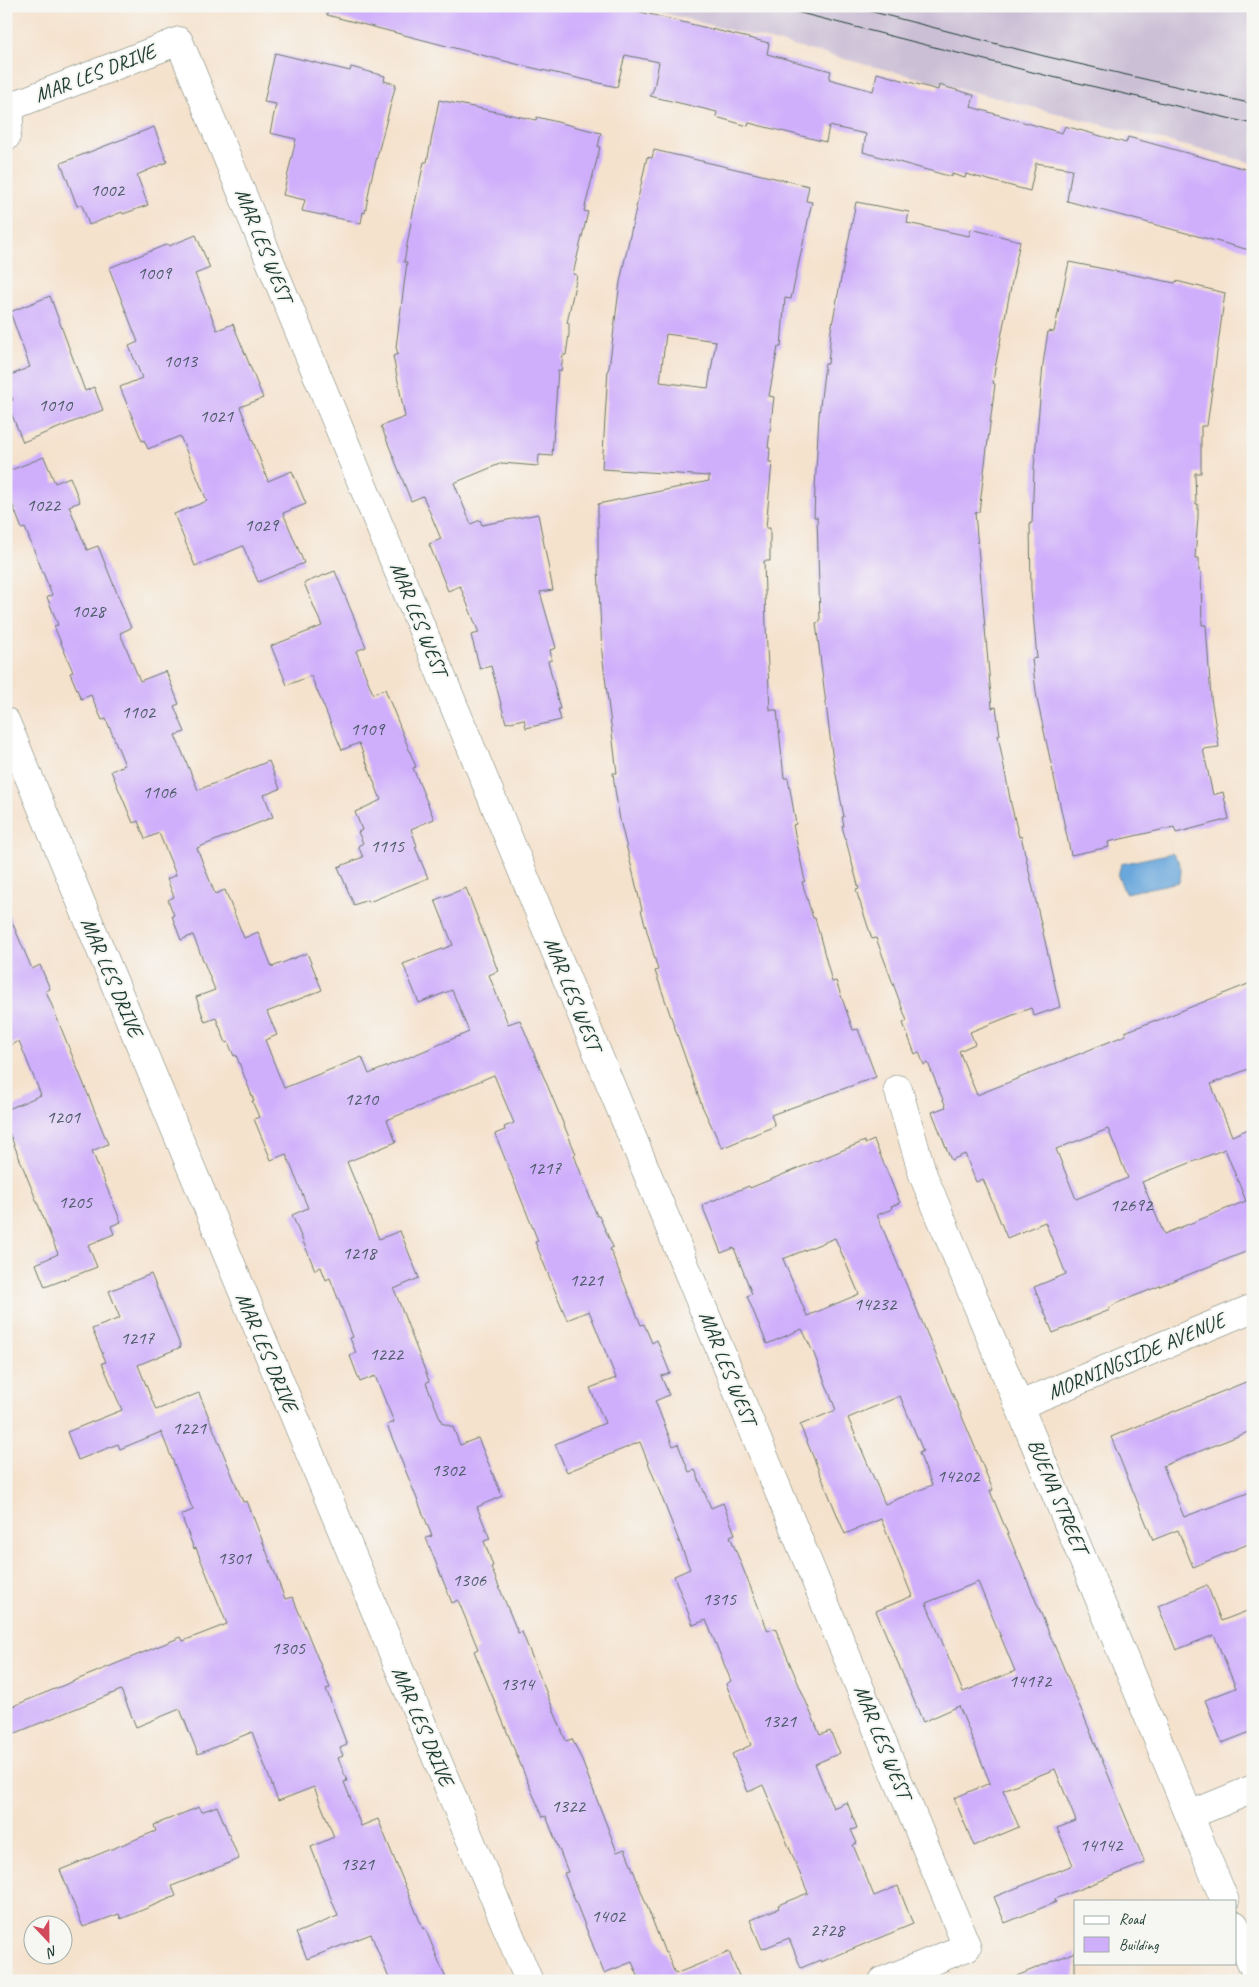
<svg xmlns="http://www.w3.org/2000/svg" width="1259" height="1987" viewBox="0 0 1259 1987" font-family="Caveat,sans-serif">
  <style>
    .industrial { fill: #cbbfd5 }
    .water { fill: #6aa7dc; stroke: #447288 }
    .building { fill: #cfaffb; fill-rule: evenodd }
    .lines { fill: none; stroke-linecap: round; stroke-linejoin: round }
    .street-casing { stroke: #6a776a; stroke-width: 29 }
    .street { stroke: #fff; stroke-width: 28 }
    .tram { stroke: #1f3d34; stroke-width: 1 }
    .labels { text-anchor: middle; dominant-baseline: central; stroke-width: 4; stroke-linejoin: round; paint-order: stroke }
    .number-label { font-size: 19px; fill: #4b5a66 }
    .street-label { font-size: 21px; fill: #1f3d34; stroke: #f6f6f2 }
  </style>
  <rect width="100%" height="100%" fill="#f6f6f2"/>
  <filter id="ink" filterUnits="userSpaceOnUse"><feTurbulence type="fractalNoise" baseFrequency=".02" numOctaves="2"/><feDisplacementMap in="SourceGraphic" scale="10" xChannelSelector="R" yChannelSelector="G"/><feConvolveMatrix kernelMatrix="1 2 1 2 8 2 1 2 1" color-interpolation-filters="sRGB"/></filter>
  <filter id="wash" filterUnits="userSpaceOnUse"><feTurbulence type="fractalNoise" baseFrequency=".0096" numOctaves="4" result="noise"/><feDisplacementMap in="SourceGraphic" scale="20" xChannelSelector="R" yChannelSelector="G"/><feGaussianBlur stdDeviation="1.12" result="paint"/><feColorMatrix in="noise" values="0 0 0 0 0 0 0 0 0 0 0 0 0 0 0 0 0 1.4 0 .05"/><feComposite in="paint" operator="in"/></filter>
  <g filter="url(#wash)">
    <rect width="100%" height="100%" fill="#f5e2cd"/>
    <!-- industrial -->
    <path class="industrial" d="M636 6H1226L1253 13V163Z"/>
    <!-- water -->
    <path class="water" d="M1172 853C1181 862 1183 870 1179 882L1125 893 1118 876 1121 864Z"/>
    <g id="blocks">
      <!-- building -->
      <path class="building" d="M328 6H616L769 43 767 54 831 71 829 79 873 91 877 73 938 90 939 85 974 95 971 107 1062 133 1065 126 1126 143 1128 137 1253 171V251L1067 201 1072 169 1036 163 1030 191 966 174 965 178 952 174V177L863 152 866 134 829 126 826 142 749 123 748 126 716 117 717 112 650 96 654 88 659 62 625 55 617 87 520 65 327 15Z
        M275 53 350 71 351 67 385 76 384 81 396 84 371 180 365 213 363 212 361 223 302 211 305 200 283 195 296 139 270 133 276 104 264 102Z
        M439 100 536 120 537 117 601 133 598 147H600L584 211 588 212 573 274 577 275 567 323H569V334L566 355H563L561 371 558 370 552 456 539 455 538 466 502 463 454 483 471 524 480 520 482 525 538 514 553 590 540 592 556 648 550 650 552 660 548 661 560 709H558L561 720 526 728 524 719 506 723 491 666 480 669 471 635 479 633 460 586 448 591 429 544 441 539 423 496 411 501 381 426 405 417 393 356 398 354 396 347 407 262H404L412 217 424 162H427Z
        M154 127 167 162 137 175 148 205 123 214 122 212 89 225 82 205 77 206 61 163Z
        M654 150 809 186 806 201 812 202 791 299 785 298 781 347H778L769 396 774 397 768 448H770L769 462H772L766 528H770V561H764L766 626 770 710H777L784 778H788L796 824 793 825 805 881 802 882 813 918H815L832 982 836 981 853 1030 858 1029 876 1077 771 1115 775 1126 722 1148 702 1106 655 971 658 970 641 910H642L620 820 615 790 613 773H617L602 653 598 568V504L709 481V476L602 469 608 369 609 368 620 282 647 157 652 158ZM666 334 716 341 708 388 660 382Z
        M856 202 909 212 907 223 969 236 971 229 1020 241 995 368 993 383 995 384 979 512 975 513 992 708 996 707 1000 735H998L1011 804 1019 837 1021 836 1060 1007 1034 1016 1031 1008 970 1032 975 1044 959 1051 977 1095 1126 1035 1125 1032 1156 1020V1021L1253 982V1067L1211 1084 1232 1136 1253 1127V1249L1117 1303 1109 1308 1110 1310 1053 1333 1034 1287 1066 1274 1045 1222 1007 1238 983 1179 976 1182 965 1154 951 1160 932 1112 946 1107 928 1063 924 1065 919 1052 915 1054 903 1023 907 1021 876 938 872 939 856 890 859 889 842 826H844L842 817H844L832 753 816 623 820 622 817 517H814L815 489 819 415 825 364H828L831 330ZM1108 1129 1128 1178 1076 1199 1056 1149ZM1225 1149 1246 1201 1164 1234 1142 1182Z
        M196 235 210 268 195 274 217 330 233 324 263 398 240 407 268 481 292 471 306 504 283 513 304 563 258 582 243 546 195 566 174 514 207 501 180 436 148 449 144 440 142 441 120 387 142 378 129 346 138 342 109 268 168 244 169 246Z
        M1069 262 1175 283 1176 281 1225 293 1207 426H1201V473H1195L1196 504H1198V517L1195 558H1199V571L1201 572 1202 625H1206L1211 698 1219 747 1203 749 1213 795 1223 792 1229 819 1176 833 1174 827 1108 842 1109 847 1071 855 1037 699 1032 659 1037 658 1031 591 1030 523H1032L1034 468 1043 364 1048 331 1054 332Z
        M50 296 85 391 94 387 103 410 23 442 7 403 13 400 6 383V377L30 367 10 312Z
        M44 457 55 483 70 477 80 502 69 506 87 550 98 546 131 628 120 633 140 681 166 671 179 704 174 706 185 732 175 735 198 790 269 761 280 789 264 795 273 817 197 848 215 894 225 890 244 938 258 932 272 967 307 953 322 990 267 1012 277 1035 265 1040 284 1088 362 1057 369 1074 469 1032 452 990 419 1003 403 964 453 945 435 900 466 888 498 971 489 975 508 1024 520 1020 576 1154 574 1155 597 1216H599L613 1247 610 1249 641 1325 644 1324 652 1343 657 1340 670 1373 661 1376 669 1395 655 1401 673 1446 678 1444 689 1472 695 1470 711 1508 723 1503 735 1534 730 1536 768 1631 775 1628 820 1735 830 1731 840 1753 815 1764 833 1808 847 1802 857 1828 851 1830 857 1843 853 1845 874 1896 898 1886 913 1924 821 1962 820 1960 801 1968 789 1938 762 1949 750 1920 779 1908 778 1905 808 1893 763 1785 748 1792 732 1754 751 1745 726 1684 731 1681 706 1620 693 1625 674 1576 690 1569 640 1442 567 1472 555 1444 605 1423 590 1388 616 1378 589 1311 567 1320 535 1242 538 1241 495 1134 505 1130 504 1127 514 1123 494 1075 387 1120 396 1142 347 1162 379 1239 400 1231 419 1278 394 1289 429 1381 426 1383 442 1423 453 1427 460 1445 478 1438 502 1496 477 1507 490 1539 484 1541 493 1566 491 1567 518 1633 522 1632 566 1741 572 1739 581 1758 617 1852 625 1849 665 1953H667L675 1974 729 1952 741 1981H640L632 1962 604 1973 564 1873 568 1872 546 1816 543 1817 528 1783 474 1651 478 1649 458 1600 452 1603 426 1538 432 1536 387 1425 394 1422 375 1376 360 1382 350 1356 356 1353 350 1338 353 1337 330 1278 326 1280 321 1267 315 1270 292 1215 308 1208 286 1154 271 1160 254 1119 259 1117 252 1101H254L236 1055 234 1056 228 1042 226 1043 216 1018 205 1022 196 997 215 990 193 935 181 940 172 916 174 915 168 900 174 897 167 879 176 875 159 833 145 839 138 821 133 823 111 771 125 765 106 719 102 720 91 695 81 699 70 673 73 672 54 626 58 625 47 597 52 595 25 528 22 529 6 488V472Z
        M335 571 366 647 356 651 373 694 385 689 416 767 413 768 434 819 411 829 417 846 415 847 428 878 369 902 367 900 354 905 338 867 363 857 358 846 363 843 358 832 362 830 355 812 381 800 359 743 342 750 311 676 287 685 271 646 322 626 304 583Z
        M6 908 32 969 40 965 50 989 46 991 108 1144 92 1151 121 1222 111 1226 114 1234 88 1245 97 1267 45 1287 36 1264 58 1254 6 1125V1110L41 1095 19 1041 6 1047Z
        M874 1140 900 1203 891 1206 892 1209 877 1215 993 1490 990 1491 1145 1863 1055 1899 1056 1902 1005 1923 994 1897 1073 1865 1057 1828 1076 1821 1055 1769 1003 1790 1019 1827 974 1846 954 1798 990 1783 959 1706 923 1722 876 1611 912 1596 881 1519 845 1534 800 1425 836 1410 814 1354 802 1329 767 1344 747 1296 752 1294 734 1248 721 1253 702 1205 749 1186 750 1188 865 1141V1144ZM835 1238 859 1294 807 1316 783 1259ZM900 1396 923 1451 919 1453 932 1485 885 1504 848 1418ZM978 1582 1015 1671 963 1692 926 1603Z
        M151 1274 181 1347 138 1365 156 1410 199 1393 243 1502 247 1501 285 1599 292 1597 293 1598 330 1688 326 1689 347 1745 340 1748 343 1756 338 1758 347 1781 344 1782 361 1826 378 1819 423 1929 425 1928 447 1981H390L371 1934 307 1959 296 1933 338 1916 311 1847 334 1837 314 1787 278 1801 252 1732 198 1754 180 1709 136 1727 121 1690 6 1737V1709L181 1637 183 1641 227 1624 196 1548 194 1549 181 1515 193 1510 161 1432 120 1449 118 1444 78 1460 67 1432 122 1410 102 1363 106 1362 92 1329 120 1318 109 1291Z
        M1253 1379V1430L1163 1466 1184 1517 1253 1491V1542L1193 1567 1178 1530 1153 1540 1111 1437Z
        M1207 1585 1221 1621 1247 1611 1253 1626V1731L1222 1743 1205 1700 1236 1688 1214 1635 1176 1650 1158 1606Z
        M217 1806 239 1859 172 1886 176 1896 121 1919 119 1914 83 1927 60 1870 156 1831 154 1825 199 1807 201 1812Z
        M1075 1952V1981H1007V1980Z"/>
    </g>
  </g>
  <g filter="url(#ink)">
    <use href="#blocks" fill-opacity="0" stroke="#6a776a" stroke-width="1"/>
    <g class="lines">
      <!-- street casing -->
      <g class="street-casing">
        <path id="street" d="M6 137 12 106 179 41 967 1947 883 1981
          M6 722 529 1981
          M898 1089 923 1175 1225 1901
          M1020 1405 1253 1308
          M1190 1815 1253 1789
          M1235 1925 1253 1967"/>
      </g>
      <!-- street -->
      <use href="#street" class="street"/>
      <!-- tram -->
      <path class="tram" d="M773 6 1040 74 1253 124
        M850 6 1044 56 1253 104"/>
    </g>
  </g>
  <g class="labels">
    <!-- number labels -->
    <g class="number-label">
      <text x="107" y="190">1002</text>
      <text x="154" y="273">1009</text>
      <text x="180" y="361">1013</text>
      <text x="55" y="405">1010</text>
      <text x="216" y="416">1021</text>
      <text x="43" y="505">1022</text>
      <text x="261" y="525">1029</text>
      <text x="88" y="611">1028</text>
      <text x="138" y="712">1102</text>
      <text x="367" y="729">1109</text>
      <text x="159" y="792">1106</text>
      <text x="387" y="846">1115</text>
      <text x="361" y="1099">1210</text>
      <text x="63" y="1117">1201</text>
      <text x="544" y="1168">1217</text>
      <text x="75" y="1202">1205</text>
      <text x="1131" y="1205">12692</text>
      <text x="359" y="1253">1218</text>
      <text x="586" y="1280">1221</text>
      <text x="875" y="1304">14232</text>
      <text x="137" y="1338">1217</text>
      <text x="386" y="1354">1222</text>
      <text x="189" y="1428">1221</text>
      <text x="448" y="1470">1302</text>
      <text x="958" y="1476">14202</text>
      <text x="234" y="1558">1301</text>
      <text x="469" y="1580">1306</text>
      <text x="719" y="1599">1315</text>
      <text x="288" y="1648">1305</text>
      <text x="1030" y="1681">14172</text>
      <text x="517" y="1684">1314</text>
      <text x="779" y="1721">1321</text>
      <text x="568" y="1806">1322</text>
      <text x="1101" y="1845">14142</text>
      <text x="357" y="1864">1321</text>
      <text x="608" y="1916">1402</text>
      <text x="827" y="1930">2728</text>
    </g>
    <!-- street labels -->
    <g class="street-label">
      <text transform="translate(95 73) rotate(-21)">MAR LES DRIVE</text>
      <text transform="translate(264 245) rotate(68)">MAR LES WEST</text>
      <text transform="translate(419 619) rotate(68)">MAR LES WEST</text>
      <text transform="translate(112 977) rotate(67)">MAR LES DRIVE</text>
      <text transform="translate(573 994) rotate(68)">MAR LES WEST</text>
      <text transform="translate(267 1352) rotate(67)">MAR LES DRIVE</text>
      <text transform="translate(1136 1356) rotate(-23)">MORNINGSIDE AVENUE</text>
      <text transform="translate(728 1368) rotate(68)">MAR LES WEST</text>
      <text transform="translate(1058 1496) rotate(67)">BUENA STREET</text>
      <text transform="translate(423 1726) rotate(67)">MAR LES DRIVE</text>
      <text transform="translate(883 1742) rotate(68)">MAR LES WEST</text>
    </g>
  </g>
  <!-- margin -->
  <rect width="1259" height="1987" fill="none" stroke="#f6f6f2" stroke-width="25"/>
  <!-- legend -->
  <rect x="1074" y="1900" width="162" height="65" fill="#f6f6f2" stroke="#a0aca6"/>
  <rect x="1084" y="1916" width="25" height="8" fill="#ffffff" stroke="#a0aca6"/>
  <text x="1119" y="1924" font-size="15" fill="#1f3d34">Road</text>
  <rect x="1084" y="1937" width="25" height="15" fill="#cfaffb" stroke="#a0aca6"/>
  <text x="1119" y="1950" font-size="15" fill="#1f3d34">Building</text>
  <!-- north arrow -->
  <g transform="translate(48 1940) rotate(158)"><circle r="24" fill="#f6f6f2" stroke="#a0aca6"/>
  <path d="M0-4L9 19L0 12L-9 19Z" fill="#d1495b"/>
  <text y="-8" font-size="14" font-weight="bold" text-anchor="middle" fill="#1f3d34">N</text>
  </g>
</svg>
